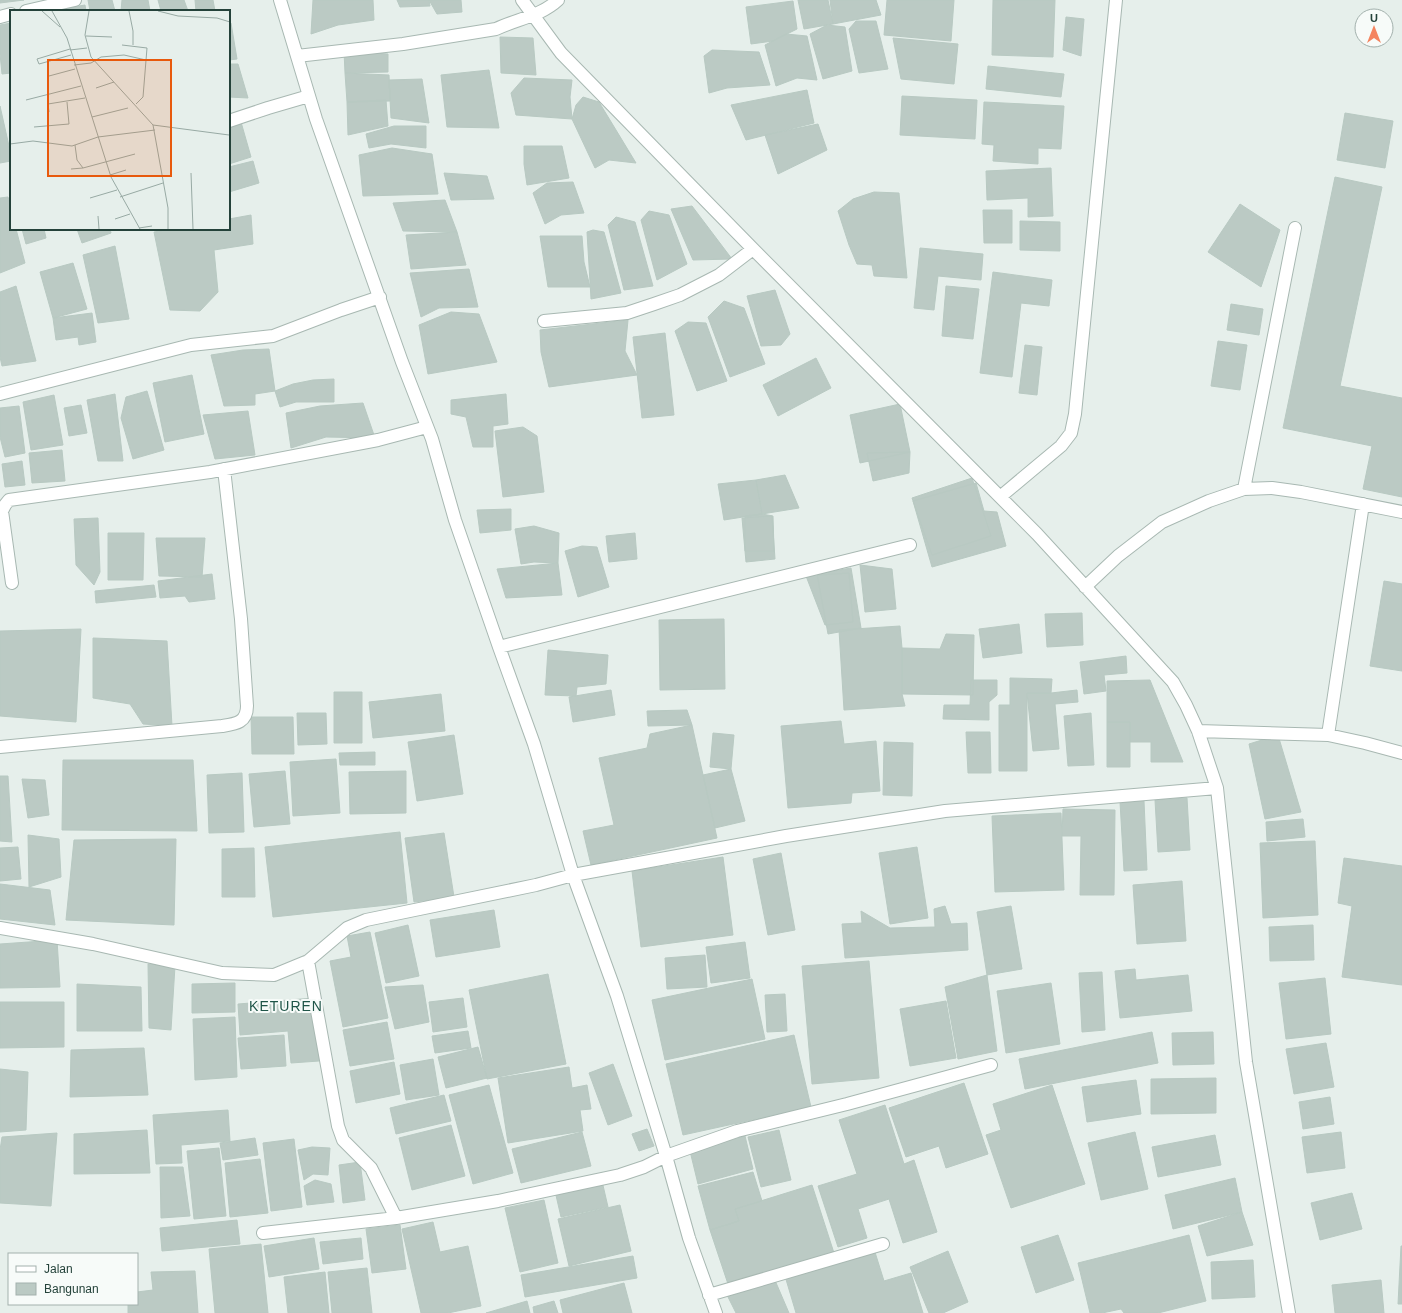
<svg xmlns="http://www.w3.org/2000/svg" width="1402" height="1313" viewBox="0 0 1402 1313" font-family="Helvetica,sans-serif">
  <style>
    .building { fill: #bbcac4; stroke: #b8c9c2 }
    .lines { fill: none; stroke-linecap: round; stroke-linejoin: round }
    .minor-casing { stroke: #a8b8b2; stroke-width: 14 }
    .minor { stroke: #fff; stroke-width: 12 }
    .labels { text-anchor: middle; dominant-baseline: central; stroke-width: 4; stroke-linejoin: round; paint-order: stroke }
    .quarter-label { font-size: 14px; letter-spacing: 1px; fill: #1f5548; stroke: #f7fbf9 }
    .inset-road { fill: none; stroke: #98aaa4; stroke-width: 1 }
    .view { fill: #e8590c; fill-opacity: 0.15; stroke: #e8590c; stroke-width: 2 }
    .inset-edge { fill: none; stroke: #24423a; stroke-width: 2 }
  </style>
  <rect width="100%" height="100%" fill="#e6efeb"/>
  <!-- building -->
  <path class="building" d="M0 0H24L0 3Z
    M88 0H112L115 11H90Z
    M122 0H148L150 11H121Z
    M158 0H184L188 11H161Z
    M195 0H213L215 11H196Z
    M313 0H373L374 20 338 25 311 34Z
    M397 0H429L430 6 400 7Z
    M429 0H461L462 12 437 14Z
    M798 0H828L833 24 804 29Z
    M830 0H876L881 15 833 24Z
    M887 0H954L951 41 884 35Z
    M993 0H1055L1053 57 992 55Z
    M793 1 797 29 773 41 751 44 746 7Z
    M85 5 86 11H49Z
    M1066 17 1084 19 1081 56 1063 50Z
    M856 21H876L888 69 859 73 849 29Z
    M11 23V73L2 74 0 54V25Z
    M229 23H231L237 59 229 60Z
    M827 25 845 27 852 71 823 79 810 34Z
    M786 34 807 36 817 80 797 78 776 86 765 45Z
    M500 37 533 38 536 75 501 73Z
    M893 38 958 44 954 84 901 79Z
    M712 50 759 52 770 85 727 88 709 93 704 56Z
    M344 51 388 54V72L345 73Z
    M229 64H238L248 98 229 97Z
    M988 66 1064 74 1061 97 986 89Z
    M489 70 499 128 447 127 441 75Z
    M345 73 389 75 390 101 347 102Z
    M524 78 572 80 570 97 572 119 516 115 511 93Z
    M422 79 429 123 391 118 389 80Z
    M807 90 814 123 746 140 731 105Z
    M902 96 977 100 975 139 900 135Z
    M583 97 599 102 636 163 609 160 595 168 572 119 576 105Z
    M386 100 388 126 348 135 347 102Z
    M984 102 1064 106 1061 149 1038 148V164L993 161 994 145 982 144Z
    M0 106 11 155V161L0 163Z
    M1345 113 1393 121 1385 168 1337 160Z
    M241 122 251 157 229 164V125Z
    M818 124 827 150 778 174 765 135Z
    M394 126H426V148L391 144 369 148 366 134Z
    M524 146H562L569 178 527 185 524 164Z
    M392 148 432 154 438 194 363 196 359 155Z
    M253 161 259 183 229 192V167Z
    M1051 168 1053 216 1028 217V198L987 200 986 171Z
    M444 173 487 176 494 199 451 200Z
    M1335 177 1382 187 1340 386 1402 398V497L1363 489 1372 446 1283 428Z
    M573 182 584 213 561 215 545 224 533 193 547 183Z
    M874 192 899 193 907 278 874 276 872 265 857 264 849 245 838 211 853 199Z
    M8 197 11 207V229H16L25 263 0 273V198Z
    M445 200 457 232 403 231 393 203Z
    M1240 204 1280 230 1261 287 1208 252Z
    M692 206 732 259 693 260 671 209Z
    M983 210H1012V243H984Z
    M649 211 669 215 687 264 657 280 641 220Z
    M251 215 253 244 214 250 218 292 200 311 170 310 154 232 171 229H229V219Z
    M616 217 635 222 653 286 624 290 608 225Z
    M1020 221 1060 222V251L1020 250Z
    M22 229H44L46 238 26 244Z
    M77 229H110L111 233 82 243Z
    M593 230 604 232 621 293 591 299 587 232Z
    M457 232 466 265 411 269 406 235Z
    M540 236H582L584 262 590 287H548Z
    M115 246 129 319 98 323 83 255Z
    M920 248 983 254 981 280 938 276 934 310 914 308Z
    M73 263 87 309 53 318 40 272Z
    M469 269 478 307 439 308 421 317 410 273Z
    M993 272 1052 280 1049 306 1021 303 1012 377 980 373Z
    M16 286 36 361 2 366 0 357V292Z
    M946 286 979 289 973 339 942 336Z
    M775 290 790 334 781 345 761 346 747 296Z
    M724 301 744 308 765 364 730 377 708 317Z
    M1231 304 1263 309 1259 335 1227 330Z
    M451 312 479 314 497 362 428 374 419 325Z
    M92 313 96 342 79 345 78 337 56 340 53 318Z
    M628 320 625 351 637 375 549 387 541 352 540 330Z
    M688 322 706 323 727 381 697 391 675 331Z
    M665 333 674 415 642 418 633 337Z
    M1218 341 1247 345 1240 390 1211 386Z
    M1025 345 1042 347 1037 395 1019 393Z
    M269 349 275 391 255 394V405L224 406 211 355 243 350Z
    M816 358 831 388 778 416 763 385Z
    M192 375 204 434 165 442 153 383Z
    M334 379V402H296L280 407 275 391 293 384 313 380Z
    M147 391 164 450 133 459 121 418 126 397Z
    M115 394 123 461H98L87 400Z
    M506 394 508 424 493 426V447H473L466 417 451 414V400Z
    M54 395 63 445 31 450 23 402Z
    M363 403 375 438 326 437 291 448 286 413 320 406Z
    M900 404 910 452 860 463 850 415Z
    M81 405 87 433 69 436 64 408Z
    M19 406 25 453 5 457 0 437V408Z
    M248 411 255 455 215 459 203 415Z
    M523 427 537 436 544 492 503 497 495 431Z
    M62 450 65 481 32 483 29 453Z
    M910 452 909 473 873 481 867 453Z
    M22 461 25 485 5 487 2 464Z
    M785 475 799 508 762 514 756 480Z
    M972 478 991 536 932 555 912 498Z
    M756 480 762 514 724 520 718 484Z
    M976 483 984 511 997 512 1006 546 932 567 913 501Z
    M511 509V530L480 533 477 510Z
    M762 514 773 516 774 551H745V516Z
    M772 516 775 559 746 562 742 518Z
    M98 518 100 572 94 585 76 565 74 519Z
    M534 526 559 533 558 563 534 562 521 564 515 529Z
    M108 533H144L143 580H108Z
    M635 533 637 559 609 562 606 536Z
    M156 538H205L202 577 159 576Z
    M582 546 597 547 609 587 578 597 565 551Z
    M558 563 562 595 506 598 497 569Z
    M860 565 892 569 896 609 865 612Z
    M851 568 861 628 828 634 817 574Z
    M849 573 853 622 825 625 806 576Z
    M212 574 215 599 189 602 185 596 160 598 158 581Z
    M1384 581 1402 584V671L1370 666Z
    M154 585 156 597 96 603 95 591Z
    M1082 613 1083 645 1047 647 1045 614Z
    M724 619 725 689 660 690 659 620Z
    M1019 624 1022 653 983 658 979 629Z
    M900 626 902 648V694L905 706 844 710 839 630Z
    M81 629 76 722 0 716V631Z
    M946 634 974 635 973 695 902 694V648L940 649Z
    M93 638 167 641 172 726 143 724 130 704 93 698Z
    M548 650 608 655 606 684 577 687 576 696 545 695Z
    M1126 656 1127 673 1104 675 1106 691 1084 694 1080 662Z
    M1010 678 1052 679 1051 693H1027V771H999V705H1010Z
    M971 680H997V695L989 702V720L943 719 944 705H970Z
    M1150 680 1183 762H1151V742H1130V722H1107V681Z
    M611 690 615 715 573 722 569 697Z
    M1077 690 1078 702 1055 704 1059 749 1033 751 1027 693H1051Z
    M334 692H362V743H334Z
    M441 694 445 731 373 738 369 702Z
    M687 710 692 725 648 726 647 711Z
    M297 713H326L327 744 298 745Z
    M1091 713 1094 765 1068 766 1064 716Z
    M251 717H293L294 754H252Z
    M841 721 844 744 876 741 880 791 852 793 851 803 788 808 781 726Z
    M1107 722H1130V767H1107Z
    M692 725 717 838 591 865 583 831 614 825 599 758 647 748 650 734Z
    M966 732H990L991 773H968Z
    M713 733 734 735 731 769 710 767Z
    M454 735 463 794 417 801 408 742Z
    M1278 735 1301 812 1265 819 1249 744Z
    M884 742 913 743 912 796 883 795Z
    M375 752V765H340L339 753Z
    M336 759 340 813 293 816 290 762Z
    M63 760H193L197 831 62 830Z
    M731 769 745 821 715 828 703 775Z
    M285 771 290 824 254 827 249 774Z
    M406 771V813L350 814 349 772Z
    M242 773 244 832 209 833 207 775Z
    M0 776H8L12 842 0 841Z
    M22 779 45 780 49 815 28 818Z
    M1187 798 1190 850 1158 852 1155 800Z
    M1144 801 1147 870 1124 871 1120 802Z
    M1063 809 1115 810 1114 895H1080L1081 836H1062Z
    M1061 813 1064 890 995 892 992 816Z
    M1303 819 1305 837 1267 841 1266 822Z
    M400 832 407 903 273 917 265 847Z
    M444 833 454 897 414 902 405 838Z
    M28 835 59 839 61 877 29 887Z
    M176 839 174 925 66 920 74 840Z
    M1315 841 1318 915 1263 918 1260 843Z
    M18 847 21 879 0 881V848Z
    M917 847 928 918 890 924 879 853Z
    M254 848 255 897H222V849Z
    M781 853 795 930 768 935 753 859Z
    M723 857 733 935 641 947 632 871Z
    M1344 858 1402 866V985L1342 977 1352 906 1338 903Z
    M1182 881 1186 941 1137 944 1133 885Z
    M0 884 50 890 55 925 0 919Z
    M945 906 951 924 967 923 968 950 845 958 842 924 862 923 861 911 890 928 935 927 934 909Z
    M1011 906 1022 969 987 975 977 912Z
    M494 910 500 947 436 957 430 920Z
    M408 925 419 976 386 983 375 933Z
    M1313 925 1314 960 1270 961 1269 927Z
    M370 932 388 1018 343 1027 330 961 351 957 347 936Z
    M57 940 60 987 0 988V944Z
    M745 942 750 978 711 983 706 947Z
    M705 955 707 987 667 989 665 958Z
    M869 961 879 1078 812 1084 802 966Z
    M148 964 175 966 171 1030 149 1028Z
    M1135 969 1136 980 1188 975 1192 1011 1120 1018 1115 971Z
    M1102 972 1105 1030 1082 1032 1079 973Z
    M548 974 566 1064 487 1079 469 990Z
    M987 975 997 1051 958 1059 945 987Z
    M1325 978 1331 1034 1286 1039 1279 983Z
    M752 979 765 1039 665 1060 652 1000Z
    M235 983V1012L192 1013V984Z
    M1051 983 1060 1044 1006 1053 997 991Z
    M77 984 141 987 142 1031H77Z
    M423 985 429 1022 395 1029 385 987Z
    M785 994 787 1031 767 1032 765 995Z
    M314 998 319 1061 291 1063 288 1031 240 1035 238 1004Z
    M463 998 467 1027 433 1032 429 1002Z
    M946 1001 956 1058 910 1066 900 1009Z
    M0 1002H64V1047L0 1048Z
    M235 1017 237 1077 195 1080 193 1019Z
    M387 1022 394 1059 350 1066 343 1030Z
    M468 1031 471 1048 435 1053 432 1036Z
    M1152 1032 1158 1063 1025 1089 1019 1059Z
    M1213 1032 1214 1064 1173 1065 1172 1033Z
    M284 1035 286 1066 241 1069 238 1038Z
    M794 1035 811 1107 683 1135 666 1064Z
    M1326 1043 1334 1087 1294 1094 1286 1049Z
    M478 1047 487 1078 446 1088 438 1057Z
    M144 1048 148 1095 70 1097 71 1050Z
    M433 1059 439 1095 406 1100 400 1065Z
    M394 1062 400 1094 356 1103 350 1071Z
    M613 1064 632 1116 608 1125 589 1073Z
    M569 1067 572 1088 587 1085 591 1109 580 1110 583 1131 508 1143 498 1078Z
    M0 1069 28 1072 26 1130 0 1132Z
    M1216 1078V1113L1151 1114V1079Z
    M1136 1080 1141 1114 1087 1122 1082 1087Z
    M964 1083 988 1154 946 1168 939 1146 906 1157 889 1108Z
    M489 1085 513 1173 473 1184 449 1095Z
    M1052 1085 1085 1184 1011 1208 986 1135 1001 1130 993 1104Z
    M444 1095 451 1121 396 1134 390 1108Z
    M1330 1097 1334 1124 1303 1129 1299 1102Z
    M885 1105 904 1164 914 1160 937 1232 903 1243 889 1199 858 1209 867 1238 838 1247 818 1186 857 1174 839 1120Z
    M228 1110 230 1141 181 1145 182 1163 156 1164 153 1115Z
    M451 1125 465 1176 412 1190 399 1138Z
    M647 1129 654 1146 639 1151 632 1134Z
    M147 1130 150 1173 74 1174V1134Z
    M779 1130 791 1180 761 1187 748 1137Z
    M582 1132 591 1166 521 1183 512 1149Z
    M1135 1132 1148 1189 1101 1200 1088 1143Z
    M1341 1132 1345 1168 1307 1173 1302 1137Z
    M57 1133 51 1206 0 1203V1150L2 1137Z
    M1215 1135 1221 1165 1158 1177 1152 1147Z
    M745 1136 753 1169 698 1184 690 1151Z
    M255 1138 258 1155 223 1160 220 1143Z
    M294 1139 302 1207 271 1211 263 1143Z
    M312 1147 330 1148 328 1175 313 1174 304 1180 298 1150Z
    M219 1148 226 1216 194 1219 187 1151Z
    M260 1159 268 1213 230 1217 225 1163Z
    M360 1162 365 1200 343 1203 339 1165Z
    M160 1167H183L190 1216 161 1218Z
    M753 1172 762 1201 735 1209 739 1221 710 1230 698 1186Z
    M1235 1178 1242 1212 1173 1229 1165 1195Z
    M315 1180 331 1184 334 1202 307 1205 304 1186Z
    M602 1181 608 1207 561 1217 555 1191Z
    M812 1185 834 1253 729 1287 710 1230 739 1221 735 1209Z
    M1352 1193 1362 1229 1320 1240 1311 1203Z
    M544 1200 558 1263 520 1272 505 1208Z
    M620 1205 631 1251 569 1266 558 1219Z
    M1242 1212 1253 1245 1207 1256 1198 1226Z
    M237 1220 240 1244 162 1251 160 1228Z
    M433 1222 440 1252 468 1246 481 1306 448 1313H421L402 1229Z
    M400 1225 406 1269 372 1273 366 1229Z
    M1058 1235 1074 1280 1036 1293 1021 1247Z
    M1189 1235 1206 1301 1158 1313H1124L1121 1309 1102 1313H1090L1078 1263Z
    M314 1238 319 1269 269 1277 264 1246Z
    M361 1238 363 1259 323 1264 320 1242Z
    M261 1244 268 1313H215L209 1249Z
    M1401 1246H1402V1304H1398Z
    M874 1249 884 1281 911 1273 923 1313H796L785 1276Z
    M948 1251 968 1302 943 1313H929L910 1267Z
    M633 1256 637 1278 525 1297 521 1275Z
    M1253 1260 1255 1297 1212 1299 1211 1262Z
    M367 1268 372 1313H332L328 1272Z
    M195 1271 198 1313H128V1304H137V1292L153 1290 151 1272Z
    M325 1272 329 1313H288L284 1277Z
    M774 1278 789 1313H736L726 1293Z
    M1381 1280 1384 1313H1335L1332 1285Z
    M624 1283 632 1313H563L560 1300Z
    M527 1301 530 1313H486Z
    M554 1301 558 1313H534L533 1307Z"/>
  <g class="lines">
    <!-- minor casing -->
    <g class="minor-casing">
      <path id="minor" d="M280 0 316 119 402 362 432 439 455 520 499 647 534 744 573 875 617 996 666 1156 689 1238 716 1313
        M522 0 561 53 753 249 1037 534 1173 682 1186 705 1198 731 1217 788 1246 1062 1289 1313
        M26 11 75 0
        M0 17 11 14
        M297 56 403 44 496 29C517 19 541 16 558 0
        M229 121 268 108 309 96
        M544 321 627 313 654 304 680 295 719 275 753 249
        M0 394 191 345 273 336 341 310 380 297
        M1244 489 1295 228
        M1000 497 1061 446 1071 433 1075 414 1116 0
        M12 583 2 511 5 505 9 500 210 472 378 440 427 427
        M1085 587 1118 556 1162 522 1209 501 1244 489 1272 488 1301 492 1402 512
        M499 647 910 545
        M1198 731 1328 735 1365 743 1402 753
        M1328 735 1363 504
        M0 747 222 726C235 724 247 723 247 706L241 619 224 469
        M0 928 93 944 222 973 274 975 308 961 347 928 366 920 536 885 573 875 628 865 786 836 945 811 1217 788
        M308 961 338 1126 343 1140 371 1168 396 1218 498 1201 620 1175 644 1167 666 1156 737 1131 847 1104 991 1065
        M263 1233 396 1218
        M709 1295 883 1244"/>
    </g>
    <!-- minor -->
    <use href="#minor" class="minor"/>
  </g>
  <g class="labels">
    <!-- quarter labels -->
    <g class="quarter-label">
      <text x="286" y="1006">KETUREN</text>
    </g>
  </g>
  <!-- overview -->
  <g transform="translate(10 10)">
    <rect width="220" height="220" fill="#e6efeb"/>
    <path class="inset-road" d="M32 1 50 17M42 1 57 28 101 167 130 219M79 1 75 25 81 47 143 115 158 198V219M119 1 123 21V35M148 1 168 6 207 8 220 12M76 26 102 27M112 35 137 38 133 87 126 94M60 39 27 49 29 54 61 45M60 40 77 38M64 55 81 53 91 47 114 45 136 50M39 66 65 59M86 78 104 72M16 90 71 76M39 102 38 94 75 88M82 107 118 98M143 115 219 125M24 117 59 114 57 92M0 134 23 131 62 136 88 127 145 120M65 135 67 150 73 158 125 144M61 159 73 158M181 163 183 219M100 165 116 160M110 187 153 173M80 188 107 180M88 206 89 219M105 209 120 204M129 218 142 216"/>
    <path class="view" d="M38 50H161V166H38Z"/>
    <rect width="220" height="220" class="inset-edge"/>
  </g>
  <!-- legend -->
  <rect x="8" y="1253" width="130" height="52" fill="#f7fbf9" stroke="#a3b1ad"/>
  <rect x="16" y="1266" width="20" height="6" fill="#ffffff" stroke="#a3b1ad"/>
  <text x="44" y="1273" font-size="12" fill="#24423a">Jalan</text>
  <rect x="16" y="1283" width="20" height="12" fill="#bbcac4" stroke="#a3b1ad"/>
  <text x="44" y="1293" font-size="12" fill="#24423a">Bangunan</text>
  <!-- north arrow -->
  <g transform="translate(1374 28)"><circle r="19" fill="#f7fbf9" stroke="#a3b1ad"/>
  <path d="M0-3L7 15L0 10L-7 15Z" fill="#f4845f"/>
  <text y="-6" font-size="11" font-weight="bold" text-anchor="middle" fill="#24423a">U</text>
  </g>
</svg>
